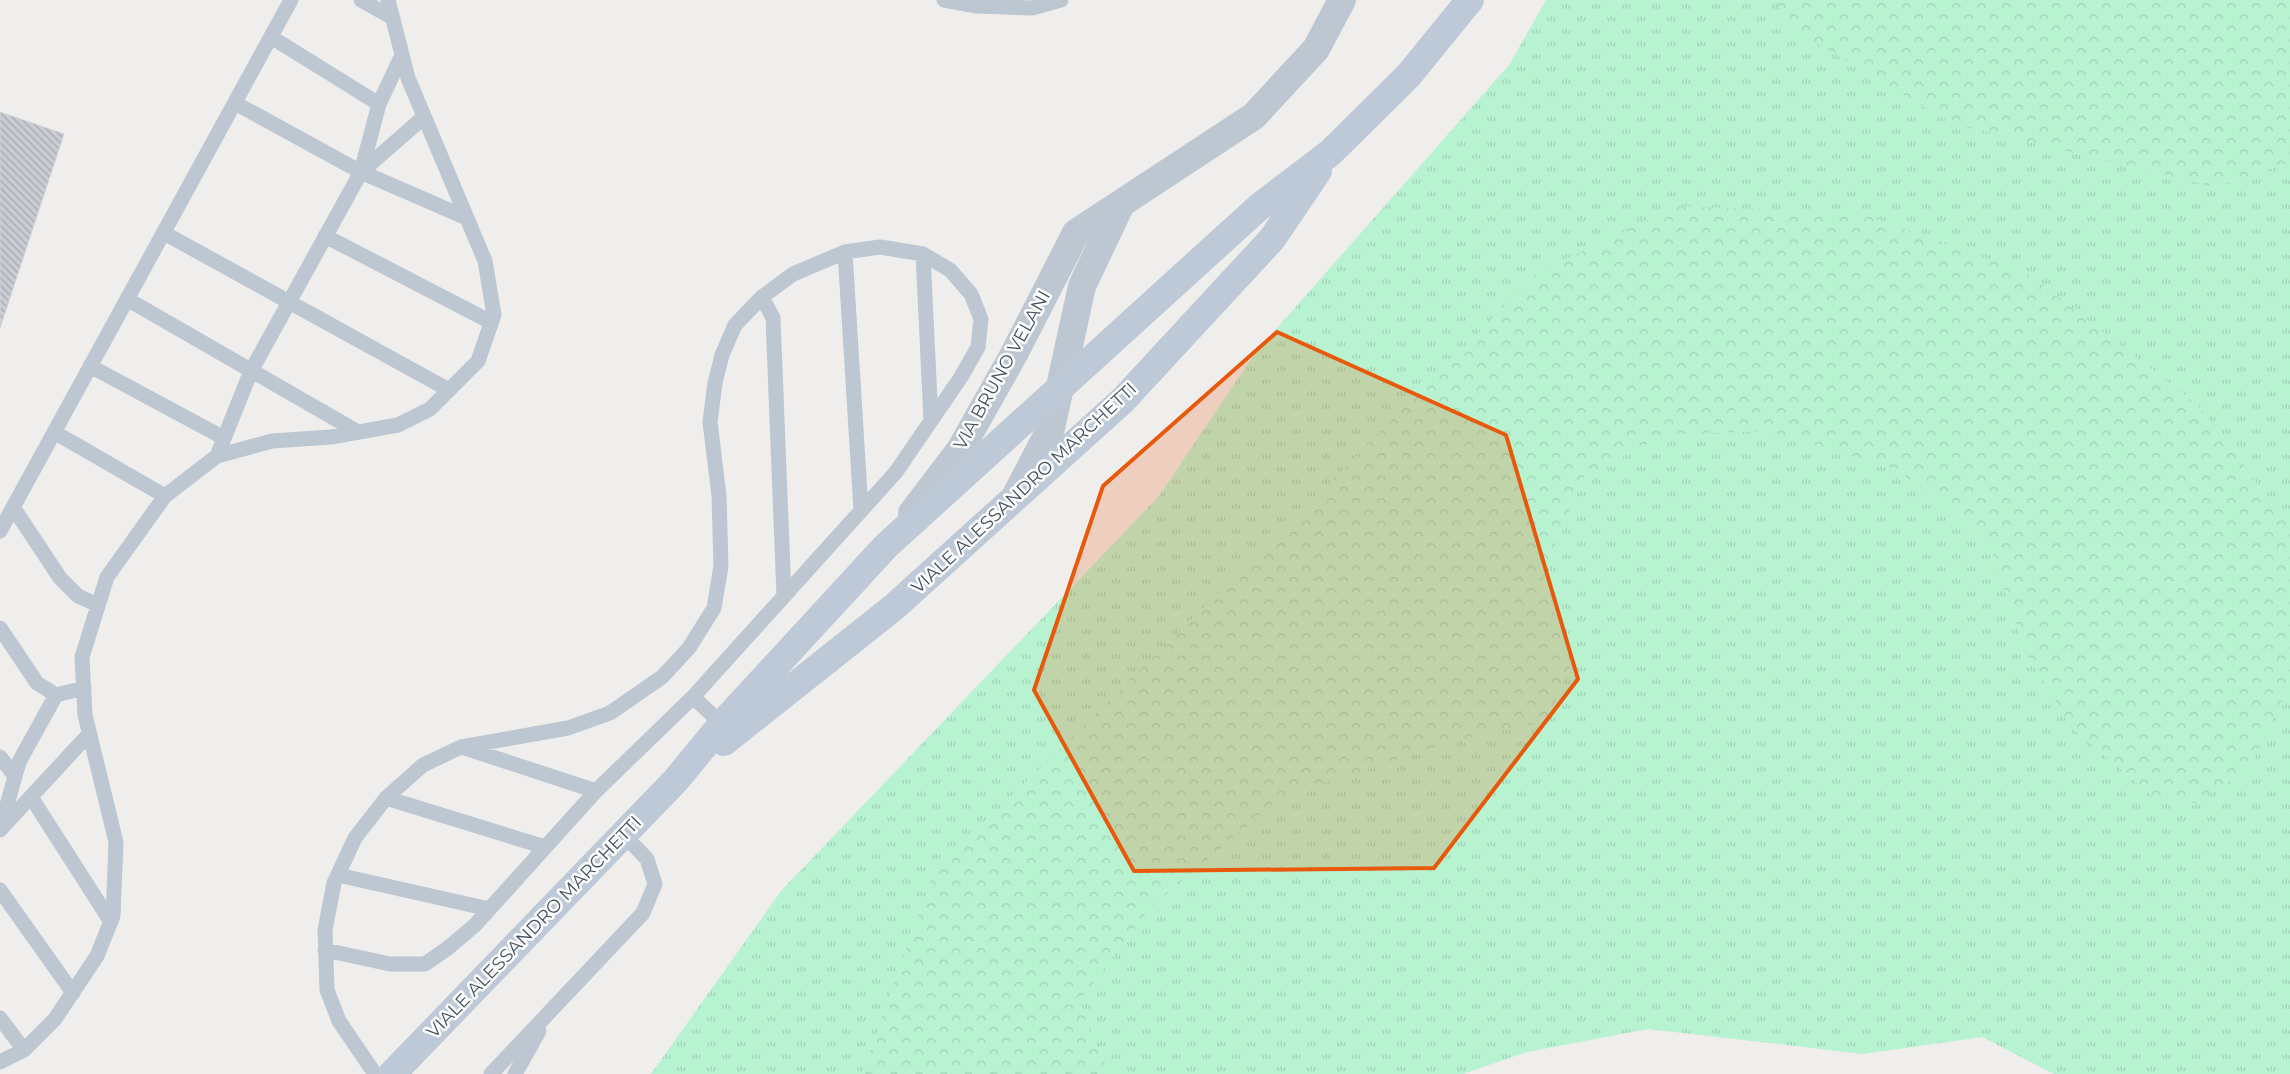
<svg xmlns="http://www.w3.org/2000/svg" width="2290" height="1074" viewBox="0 0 2290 1074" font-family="Montserrat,sans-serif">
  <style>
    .grass { fill: url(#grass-tufts) }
    .forest { fill: url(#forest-crowns) }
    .building { fill: url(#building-back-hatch); stroke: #d1d3da }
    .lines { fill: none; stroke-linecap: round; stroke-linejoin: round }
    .lane { stroke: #bcc7d1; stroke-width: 15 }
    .street { stroke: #bcc7d1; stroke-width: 28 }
    .secondary { stroke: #bec9d8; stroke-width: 28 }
    .marked { fill: #e8590c; fill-opacity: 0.2; stroke: #e8590c; stroke-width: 4; stroke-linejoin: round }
    .labels { text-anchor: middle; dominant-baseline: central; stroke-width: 5; stroke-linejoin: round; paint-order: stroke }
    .street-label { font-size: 18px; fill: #44505c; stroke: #fff }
  </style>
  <defs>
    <pattern id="grass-tufts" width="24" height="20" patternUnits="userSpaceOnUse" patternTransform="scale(1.25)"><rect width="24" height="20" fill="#b7f2d1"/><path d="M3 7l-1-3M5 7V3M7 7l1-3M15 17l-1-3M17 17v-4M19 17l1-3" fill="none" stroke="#9fd1b6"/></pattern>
    <pattern id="forest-crowns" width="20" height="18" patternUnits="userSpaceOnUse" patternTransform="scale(1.25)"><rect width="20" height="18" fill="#b7f2d1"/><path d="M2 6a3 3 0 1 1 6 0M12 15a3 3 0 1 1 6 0" fill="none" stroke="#9fd1b6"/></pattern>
    <pattern id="building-back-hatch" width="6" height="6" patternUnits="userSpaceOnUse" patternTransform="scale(1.25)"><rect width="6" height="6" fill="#c9ccd3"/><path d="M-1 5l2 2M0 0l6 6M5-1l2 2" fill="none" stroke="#a5a8ae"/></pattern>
  </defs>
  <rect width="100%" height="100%" fill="#f0eded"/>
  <!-- grass -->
  <path class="grass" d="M1546 0H2290V1074H2054L1982 1037 1863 1054 1648 1029 1527 1052 1463 1074H651L781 891 1159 496 1255 353 1509 65Z"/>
  <!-- forest -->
  <path class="forest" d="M1775 0H2290V163L2215 187 1953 124 1789 27Z
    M1677 206 1863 214 2028 274 2198 405 2290 527V684L2249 770 2195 803 2153 797 2071 727 2025 652 1987 537 1895 469 1766 431 1664 435 1584 477 1542 572 1570 666 1548 721 1454 741 1283 796 1152 906 1079 1002 1110 1074H862L933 873 1307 506 1537 273Z"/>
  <!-- building -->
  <path class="building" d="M0 112 64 134 0 328Z"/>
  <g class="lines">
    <!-- lane -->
    <path class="lane" d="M361 0 393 18
      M944 0 977 6 1032 8 1061 0
      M271 37 379 104
      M235 103 361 172 467 218
      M361 172 424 117
      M164 233 449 390
      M325 236 491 322
      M845 252 861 510
      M923 254 931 421
      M762 297 773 318 784 596
      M127 299 358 432
      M90 366 224 438
      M54 432 165 496
      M217 456 251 371 361 172 379 104 402 55
      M13 507 60 578 78 596 98 605
      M0 531 291 0
      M0 628 37 683 56 695 84 688
      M462 747 596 791 693 697
      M0 757 15 776
      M31 797 111 922
      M386 798 545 847
      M1 829 89 734
      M0 830 19 762 56 695
      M338 875 489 909
      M0 890 73 993
      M325 950 390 964H425L448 948 475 925 596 791
      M0 1018 24 1050
      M0 1062 24 1050 55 1019 97 956 113 916 116 842 85 715 82 657 107 577 165 496 217 456 272 441 331 437 398 425 430 409 478 361 494 315 485 261 408 78 388 0
      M375 1074 339 1021 327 990 325 930 334 883 355 838 386 798 423 765 461 747 568 728 610 713 662 677 689 648 714 608 721 566 719 496 710 422 715 383 722 355 735 325 762 297 793 274 845 252 880 247 923 254 950 270 971 294 981 319 978 347 961 377 896 472 693 697 722 724
      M491 1074 643 913 655 884 647 859 623 834
      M515 1074 539 1031"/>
    <!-- street -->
    <path class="street" d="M1016 495 1051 428 1082 286 1121 204
      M912 513 960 450 1014 354 1076 233 1254 116 1316 49 1342 0"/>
    <!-- secondary -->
    <path class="secondary" d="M724 742 894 607 1123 400 1272 239 1318 171
      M392 1074 676 780 722 724 886 546 1259 207 1330 153 1408 76 1470 0"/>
  </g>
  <!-- marked area -->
  <path class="marked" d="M1277 332 1506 435 1578 679 1434 868 1134 871 1034 690 1103 486Z"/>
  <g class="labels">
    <!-- street labels -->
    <g class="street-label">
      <text transform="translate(1002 370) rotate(-61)">VIA BRUNO VELANI</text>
      <text transform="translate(1024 488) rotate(-43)">VIALE ALESSANDRO MARCHETTI</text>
      <text transform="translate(534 927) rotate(-46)">VIALE ALESSANDRO MARCHETTI</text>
    </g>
  </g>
</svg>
